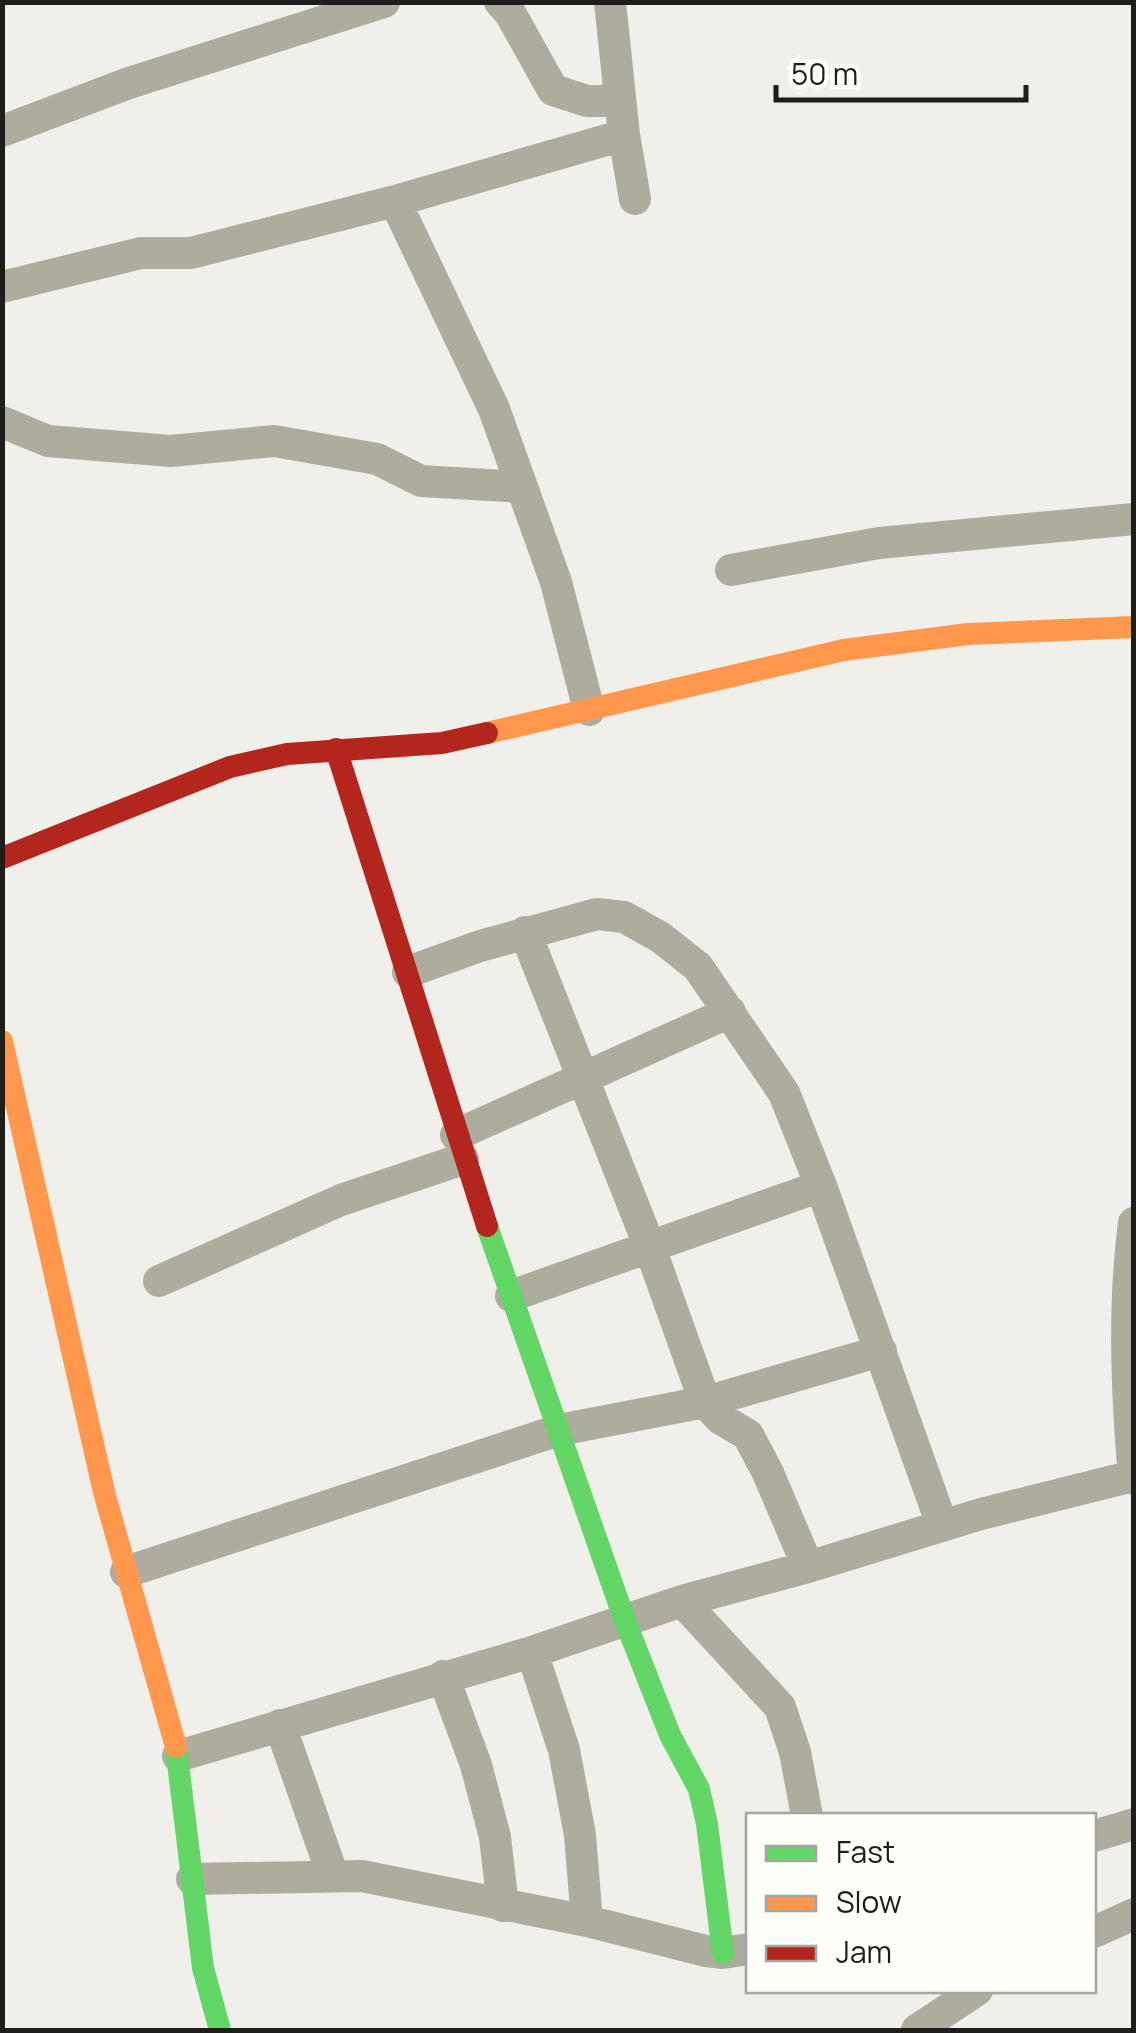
<svg xmlns="http://www.w3.org/2000/svg" width="1136" height="2033" viewBox="0 0 1136 2033" font-family="Manrope,sans-serif">
  <style>
    .lines { fill: none; stroke-linecap: round; stroke-linejoin: round }
    .street { stroke: #aeac9e; stroke-width: 32 }
    .fast { stroke: #63d668; stroke-width: 22 }
    .slow { stroke: #ff974d; stroke-width: 22 }
    .jam { stroke: #b3261e; stroke-width: 22 }
  </style>
  <rect width="100%" height="100%" fill="#f0efea"/>
  <g class="lines">
    <!-- street -->
    <path class="street" d="M500 2 510 13 553 90 587 101H620
      M610 2 624 135 635 199
      M2 131 129 83 384 2
      M395 201 494 409 556 582 589 710
      M2 287 141 253H191L395 201 624 135
      M2 422 48 441 171 451 274 441 377 459 421 481 522 487
      M731 570 879 543 1134 519
      M525 932 649 1245 705 1402 721 1419 748 1435 768 1473 808 1567
      M408 972 480 946 597 914 624 917 660 937 698 967 784 1093 821 1186 942 1525
      M456 1135 730 1012
      M1134 1223C1123 1307 1127 1395 1134 1479
      M159 1281 341 1200 463 1159
      M511 1296 821 1186
      M126 1572 559 1430 705 1402 881 1351
      M682 1601 780 1707 795 1752 807 1816
      M532 1652 564 1750 580 1835 587 1921
      M443 1676 476 1765 495 1837 503 1906
      M280 1725 333 1876
      M178 1756 532 1652 682 1601 808 1567 981 1514 1133 1476
      M1094 1836 1134 1824
      M192 1879 362 1876 587 1921 706 1951 723 1953 748 1949
      M1094 1932 1134 1914
      M917 2030 977 1990"/>
    <!-- fast -->
    <path class="fast" d="M487 1226 624 1618 670 1735 699 1789 707 1824 723 1953
      M176 1747 203 1968 220 2030"/>
    <!-- slow -->
    <path class="slow" d="M487 733 844 650 968 634 1134 627
      M2 1041 104 1492 176 1747"/>
    <!-- jam -->
    <path class="jam" d="M336 749 487 1226
      M2 858 230 767 287 754 442 743 487 733"/>
  </g>
  <!-- border -->
  <rect width="1136" height="2033" fill="none" stroke="#1d1d1a" stroke-width="10"/>
  <!-- legend -->
  <rect x="746" y="1813" width="350" height="180" fill="#fffff9" stroke="#a5a5a0" stroke-width="2.5"/>
  <rect x="766" y="1846" width="50" height="15" fill="#63d668" stroke="#a5a5a0" stroke-width="2.5"/>
  <text x="836" y="1863" font-size="30" fill="#1d1d1a">Fast</text>
  <rect x="766" y="1896" width="50" height="15" fill="#ff974d" stroke="#a5a5a0" stroke-width="2.5"/>
  <text x="836" y="1913" font-size="30" fill="#1d1d1a">Slow</text>
  <rect x="766" y="1946" width="50" height="15" fill="#b3261e" stroke="#a5a5a0" stroke-width="2.5"/>
  <text x="836" y="1963" font-size="30" fill="#1d1d1a">Jam</text>
  <!-- scale -->
  <path d="M776 85v15h250v-15" fill="none" stroke="#1d1d1a" stroke-width="5"/>
  <text x="791" y="85" font-size="30" fill="#1d1d1a" stroke="#fffff9" stroke-width="8" paint-order="stroke">50 m</text>
</svg>
